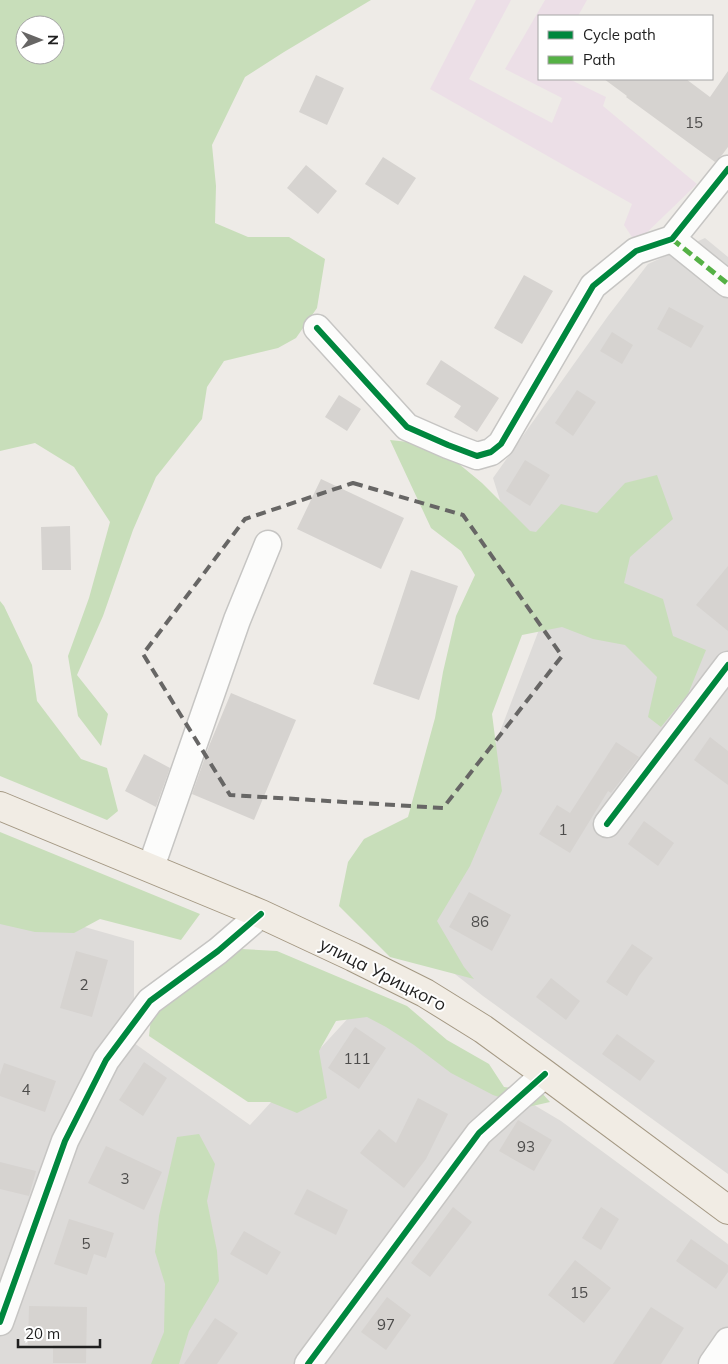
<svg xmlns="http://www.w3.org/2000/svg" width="728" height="1364" viewBox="0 0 728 1364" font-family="Mulish,sans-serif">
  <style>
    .residential { fill: #dddbd9 }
    .industrial { fill: #ecdfe7 }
    .forest { fill: #c8deba; fill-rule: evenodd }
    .building { fill: #d6d3d0 }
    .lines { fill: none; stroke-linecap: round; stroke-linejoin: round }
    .minor-casing { stroke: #c6c5c3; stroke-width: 29 }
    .major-casing { stroke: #a49883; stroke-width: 30 }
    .minor { stroke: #fcfcfb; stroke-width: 26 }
    .major { stroke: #f1ece4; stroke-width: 28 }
    .quiet { stroke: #55b145; stroke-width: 5; stroke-dasharray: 10 5; stroke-linecap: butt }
    .cycleway-casing { stroke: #fff; stroke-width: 9 }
    .cycleway { stroke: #00873e; stroke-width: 6 }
    .marked { fill: none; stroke: #676665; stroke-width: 4; stroke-dasharray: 10 6; stroke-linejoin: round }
    .labels { text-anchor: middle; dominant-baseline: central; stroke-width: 4; stroke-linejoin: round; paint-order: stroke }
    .number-label { font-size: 15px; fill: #4d4c4b }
    .street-label { font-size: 18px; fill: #1f1f1f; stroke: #fff }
  </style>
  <rect width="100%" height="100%" fill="#eeebe7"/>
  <!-- residential -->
  <path class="residential" d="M705 238 728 257V1174L483 996 428 953V920L540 627 493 478 608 316 648 264Z
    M0 903 134 941V1043L250 1125 362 1003 561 1121 728 1244V1364H0Z"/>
  <!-- industrial -->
  <path class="industrial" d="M476 0H511L469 79 552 123 562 98 505 69 545 0H587L578 16H539V79H569L606 97 603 106 697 184 636 243 624 225 632 204 430 89Z"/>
  <!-- forest -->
  <path class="forest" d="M0 0H371L284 52 245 77 212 145 216 186 215 223 248 237H289L325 259 317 308 296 338 278 348 224 361 207 387 202 419 156 477 133 530 103 616 77 675 108 714 101 746 78 716 68 656 89 598 110 522 74 467 35 443 0 451ZM25 25H55V55H25Z
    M390 440 436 445 482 483 530 531 536 532 561 504 597 513 625 483 657 475 673 519 630 557 624 583 663 599 673 636 706 650 688 694 661 727 648 717 657 677 625 645 593 639 562 627 522 635 492 714 502 791 470 866 437 921 464 967 474 979 390 957 339 906 348 862 364 839 408 817 435 718 443 672 456 616 475 575 461 551 431 528Z
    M0 601 4 606 32 665 37 701 81 759 107 768 118 811 107 820 0 776Z
    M0 832 200 914 181 940 100 919 74 933 35 932 0 924Z
    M241 949 277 951 407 1006 447 1040 489 1064 504 1087 541 1092 550 1102 528 1107 493 1095 451 1073 414 1045 386 1027 367 1017 336 1021 319 1051 327 1098 297 1113 270 1102H248L149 1036 151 1018Z
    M199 1134 215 1164 207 1201 217 1251 219 1281 189 1331 179 1364H151L164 1332 165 1284 155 1252 159 1216 177 1137Z"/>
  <!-- building -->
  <path class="building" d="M728 71V147L722 155 715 162 626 97 627 96 604 79H686L710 97Z
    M316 75 344 88 327 125 299 112Z
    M383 157 416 178 398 205 365 184Z
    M306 165 337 191 318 214 287 188Z
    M524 275 553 291 522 344 494 328Z
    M669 307 704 326 691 348 657 329Z
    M612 332 633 345 622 364 600 351Z
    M441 360 499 398 477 432 454 417 461 406 426 384Z
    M577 390 596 402 573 436 555 423Z
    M339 395 361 409 347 431 325 417Z
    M525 460 550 475 530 506 506 491Z
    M321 479 404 518 381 569 297 529Z
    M70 526 71 570H42L41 527Z
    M728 566V631L696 605Z
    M411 570 458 586 419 700 373 684Z
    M231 693 296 720 254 820 192 794 209 746Z
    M710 737 728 751V785L694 760Z
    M616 742 639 757 611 793 608 791 570 853 539 834 557 805 570 813Z
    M144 754 170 768 156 807 125 791Z
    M644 821 674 843 658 866 628 844Z
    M469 892 511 915 492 951 449 927Z
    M632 944 653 958 639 976 627 996 606 982Z
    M76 951 108 960 92 1017 60 1008Z
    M551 978 580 1001 566 1020 536 997Z
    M355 1027 386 1048 359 1089 328 1068Z
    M617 1034 655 1061 640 1081 602 1054Z
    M144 1062 167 1078 143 1116 119 1100Z
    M4 1063 56 1081 45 1112 0 1096V1075Z
    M418 1098 448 1114 426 1159 404 1188 360 1153 379 1129 396 1143Z
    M518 1120 552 1140 534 1171 499 1151Z
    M106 1146 162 1172 144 1210 88 1183Z
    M0 1162 36 1171 29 1196 0 1189Z
    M307 1189 348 1210 336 1235 294 1214Z
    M453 1207 472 1222 430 1277 411 1263Z
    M601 1207 619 1219 601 1250 582 1238Z
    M69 1219 114 1233 106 1258 94 1254 87 1275 54 1264Z
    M244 1231 281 1252 267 1275 230 1254Z
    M691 1239 728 1265V1272L716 1289 676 1261Z
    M575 1260 611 1288 584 1323 548 1295Z
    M387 1297 411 1315 386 1350 361 1332Z
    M29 1306 87 1307 86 1363H53V1345H28Z
    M651 1307 684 1328 661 1364H613Z
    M215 1318 238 1333 217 1364H184Z"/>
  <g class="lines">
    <!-- minor casing -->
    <g class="minor-casing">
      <path id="minor" d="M672 239 728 284
        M317 328 407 427 448 445 477 456 491 452 501 444 593 286 636 251 672 239 728 169
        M607 824 728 665
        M151 867 237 620 268 544
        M0 1322 65 1141 106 1060 150 1001 218 951 261 914
        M308 1364 479 1133 545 1074
        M712 1364 728 1341"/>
    </g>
    <!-- major casing -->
    <g class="major-casing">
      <path id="major" d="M0 806 261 914 353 957 425 993 483 1029 545 1074 728 1210"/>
    </g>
    <!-- minor -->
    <use href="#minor" class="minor"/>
    <!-- major -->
    <use href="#major" class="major"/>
    <!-- quiet -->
    <path class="quiet" d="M672 239 728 284"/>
    <!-- cycleway casing -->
    <g class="cycleway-casing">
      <path id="cycleway" d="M317 328 407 427 448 445 477 456 491 452 501 444 593 286 636 251 672 239 728 169
        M607 824 728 665
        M0 1322 65 1141 106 1060 150 1001 218 951 261 914
        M308 1364 479 1133 545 1074"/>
    </g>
    <!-- cycleway -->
    <use href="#cycleway" class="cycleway"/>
  </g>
  <!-- marked area -->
  <path class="marked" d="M353 483 463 515 562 656 443 808 230 795 143 654 245 519Z"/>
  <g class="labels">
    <!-- number labels -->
    <g class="number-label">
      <text x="694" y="122">15</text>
      <text x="563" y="829">1</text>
      <text x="480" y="921">86</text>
      <text x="84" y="984">2</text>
      <text x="357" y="1058">111</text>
      <text x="26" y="1089">4</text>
      <text x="526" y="1146">93</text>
      <text x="125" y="1178">3</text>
      <text x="86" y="1243">5</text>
      <text x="579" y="1292">15</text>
      <text x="386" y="1324">97</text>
    </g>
    <!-- street labels -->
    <g class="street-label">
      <text transform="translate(383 974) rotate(27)">улица Урицкого</text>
    </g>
  </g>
  <!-- legend -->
  <rect x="538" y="15" width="175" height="65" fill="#ffffff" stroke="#a5a5a5"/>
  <rect x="548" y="31" width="25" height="8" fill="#00873e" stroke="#a5a5a5"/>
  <text x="583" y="40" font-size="15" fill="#1f1f1f">Cycle path</text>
  <rect x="548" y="56" width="25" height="8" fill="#55b145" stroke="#a5a5a5"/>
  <text x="583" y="65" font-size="15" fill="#1f1f1f">Path</text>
  <!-- north arrow -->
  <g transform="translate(40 40) rotate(90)"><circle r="24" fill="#ffffff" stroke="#a5a5a5"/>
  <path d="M0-4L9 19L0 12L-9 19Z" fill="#676665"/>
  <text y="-8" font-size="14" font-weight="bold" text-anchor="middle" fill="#1f1f1f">N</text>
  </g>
  <!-- scale -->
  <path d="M18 1339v8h82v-8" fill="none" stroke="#1f1f1f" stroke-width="2.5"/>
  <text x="25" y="1339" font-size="15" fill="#1f1f1f" stroke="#ffffff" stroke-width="4" paint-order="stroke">20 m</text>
</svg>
